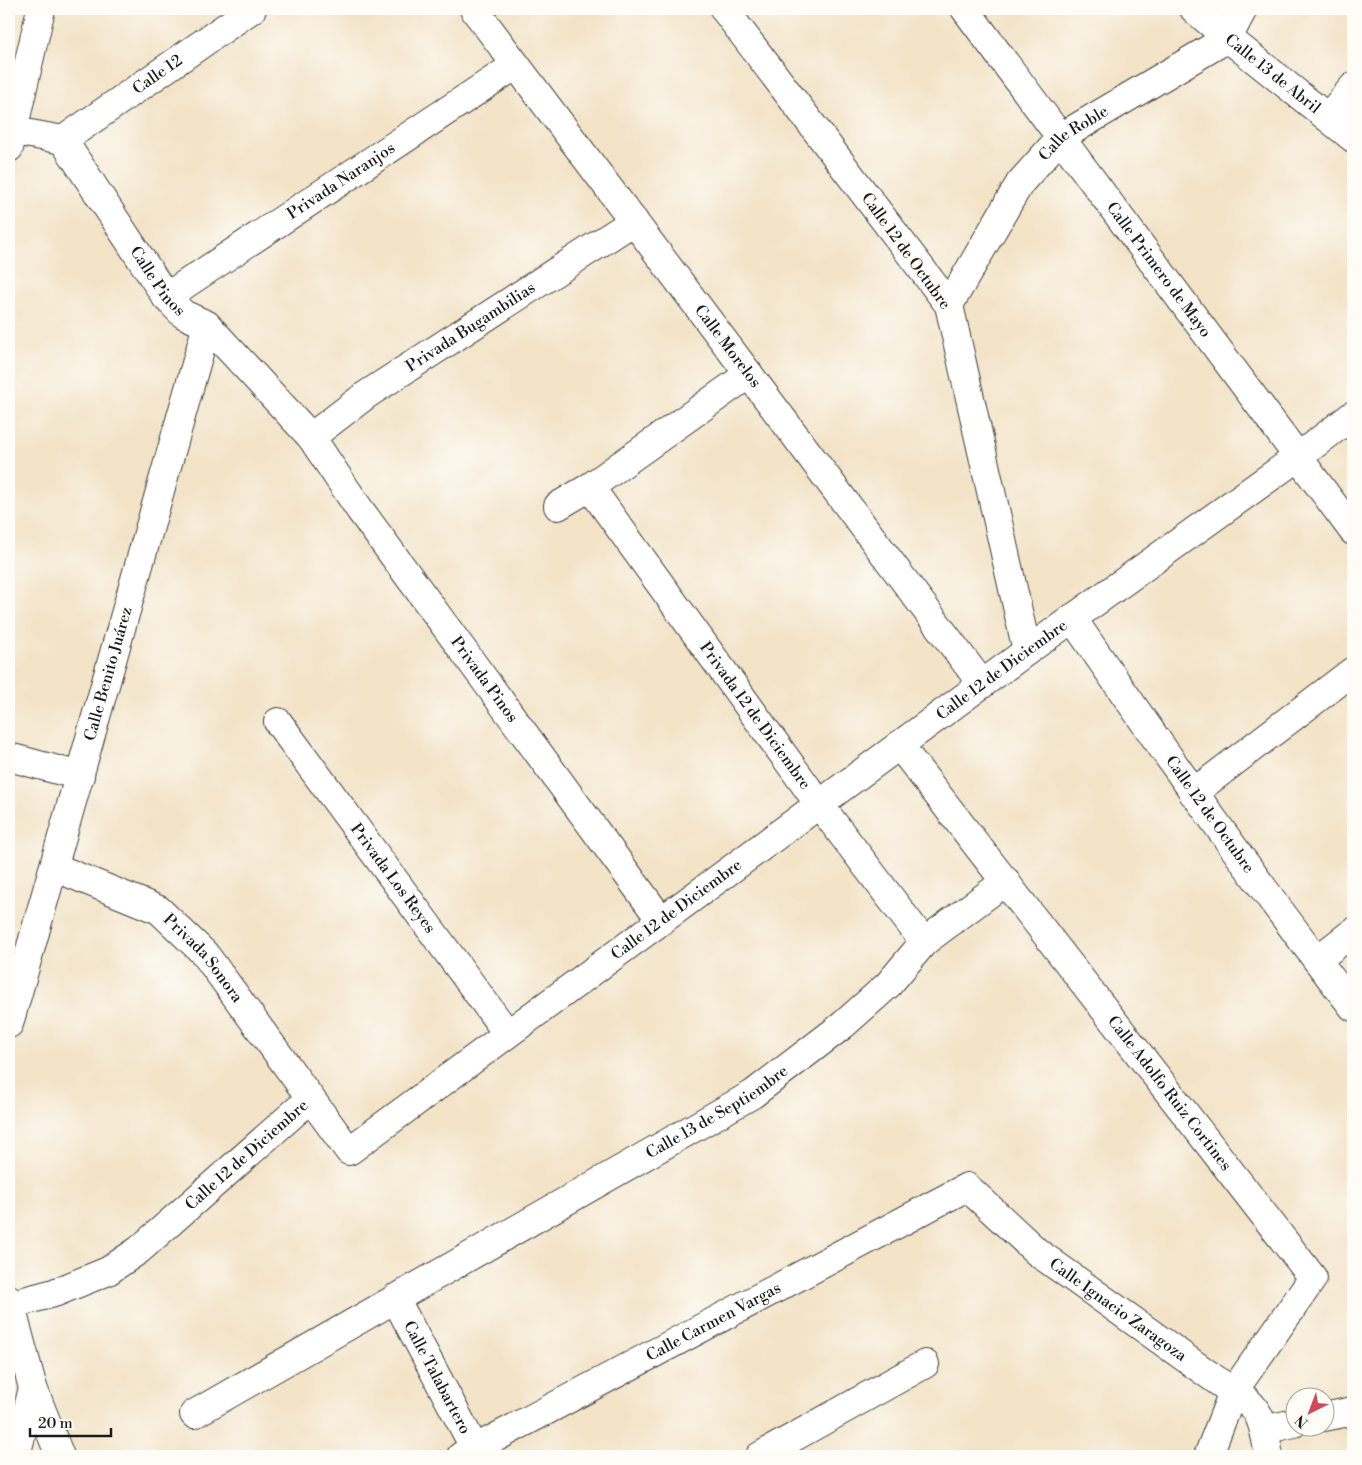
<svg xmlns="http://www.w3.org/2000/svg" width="1362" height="1465" viewBox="0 0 1362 1465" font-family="'Libre Bodoni',serif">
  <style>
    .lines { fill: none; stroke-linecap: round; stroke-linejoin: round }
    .minor-casing { stroke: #3c3a36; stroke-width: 30 }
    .minor { stroke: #fff; stroke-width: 28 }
    .labels { text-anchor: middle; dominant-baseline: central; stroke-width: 5; stroke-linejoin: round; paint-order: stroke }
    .street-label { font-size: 16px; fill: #1c1c1c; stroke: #fdfcf7 }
  </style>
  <rect width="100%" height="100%" fill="#fdfcf7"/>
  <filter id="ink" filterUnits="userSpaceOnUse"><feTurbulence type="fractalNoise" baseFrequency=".02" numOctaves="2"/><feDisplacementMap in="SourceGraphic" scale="10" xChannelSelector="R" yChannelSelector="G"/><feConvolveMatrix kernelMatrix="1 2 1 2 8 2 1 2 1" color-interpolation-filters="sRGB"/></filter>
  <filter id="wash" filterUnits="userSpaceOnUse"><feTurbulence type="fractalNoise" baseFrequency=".0096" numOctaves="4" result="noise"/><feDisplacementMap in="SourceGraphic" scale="20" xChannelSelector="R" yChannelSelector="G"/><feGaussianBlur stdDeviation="1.12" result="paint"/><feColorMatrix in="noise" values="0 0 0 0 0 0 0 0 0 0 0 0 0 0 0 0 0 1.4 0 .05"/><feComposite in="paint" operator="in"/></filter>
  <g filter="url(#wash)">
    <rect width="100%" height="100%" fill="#f3e3c7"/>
  </g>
  <g filter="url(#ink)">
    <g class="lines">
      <!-- minor casing -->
      <g class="minor-casing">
        <g id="minor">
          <path id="s1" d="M474 9 982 684"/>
          <path d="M724 9 949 305 1027 651"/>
          <path id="s2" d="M965 9 1353 531"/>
          <path id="s3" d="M1194 9 1228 38 1353 138"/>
          <path d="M1328 117 1353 87"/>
          <path id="s4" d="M9 130 63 140 166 297 183 314 207 325 311 437 360 510 661 920"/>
          <path id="s5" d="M63 140 252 9"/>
          <path d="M9 148 41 9"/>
          <path id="s6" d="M166 297 516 65"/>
          <path id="s7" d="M949 305 1020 183 1061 137 1228 38 1243 9"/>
          <path id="s8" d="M311 437 366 395 634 221"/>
          <path id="s9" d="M590 487 819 804 924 942"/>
          <path d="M558 506 590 487 749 374"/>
          <path id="s10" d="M1072 618C1163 750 1255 881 1353 1007"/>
          <path id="s11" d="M278 722 507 1033"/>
          <path id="s12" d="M899 745 1313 1278 1233 1392 1208 1456"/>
          <path d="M9 757 80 776"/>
          <path d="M1193 793 1353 671"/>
          <path id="s13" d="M54 867 159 910 205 954 349 1151 1027 651 1298 457 1353 415"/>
          <path d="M1317 960 1353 932"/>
          <path id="s14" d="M9 1024 207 325"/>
          <path id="s15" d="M395 1298 475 1449 482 1456"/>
          <path d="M9 1299 33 1388 60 1456"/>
          <path id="s16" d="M9 1305 54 1293 108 1271 139 1250 310 1099"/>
          <path id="s17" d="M194 1414 753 1094 843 1025 888 985 924 942 1006 881"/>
          <path d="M1324 1417 1353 1411"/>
          <path d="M1264 1430 1294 1423"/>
          <path d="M16 1456 33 1388"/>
          <path id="s18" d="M461 1456 967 1187 1037 1252 1233 1392C1262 1405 1264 1428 1269 1456"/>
          <path d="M760 1456 925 1364"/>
        </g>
      </g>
      <!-- minor -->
      <use href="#minor" class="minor"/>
    </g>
  </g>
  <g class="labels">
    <!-- street labels -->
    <g class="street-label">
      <text stroke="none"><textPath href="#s5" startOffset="115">Calle 12</textPath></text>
      <text stroke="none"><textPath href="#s3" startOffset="102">Calle 13 de Abril</textPath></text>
      <text stroke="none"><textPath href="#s7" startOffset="215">Calle Roble</textPath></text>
      <text stroke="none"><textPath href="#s6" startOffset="210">Privada Naranjos</textPath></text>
      <text transform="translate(906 251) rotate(54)">Calle 12 de Octubre</text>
      <text stroke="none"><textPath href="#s2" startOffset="325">Calle Primero de Mayo</textPath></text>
      <text stroke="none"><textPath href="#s4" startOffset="225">Calle Pinos</textPath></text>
      <text stroke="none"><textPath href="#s8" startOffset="194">Privada Bugambilias</textPath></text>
      <text stroke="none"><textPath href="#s1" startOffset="422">Calle Morelos</textPath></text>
      <text stroke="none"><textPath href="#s13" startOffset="1232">Calle 12 de Diciembre</textPath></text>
      <text stroke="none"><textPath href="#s14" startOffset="364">Calle Benito Juárez</textPath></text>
      <text stroke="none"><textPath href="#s4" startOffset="744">Privada Pinos</textPath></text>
      <text stroke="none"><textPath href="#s9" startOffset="282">Privada 12 de Diciembre</textPath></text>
      <text stroke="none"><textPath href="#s10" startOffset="240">Calle 12 de Octubre</textPath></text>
      <text stroke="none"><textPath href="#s11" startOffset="194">Privada Los Reyes</textPath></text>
      <text stroke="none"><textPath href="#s13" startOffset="828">Calle 12 de Diciembre</textPath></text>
      <text stroke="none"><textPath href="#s13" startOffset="179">Privada Sonora</textPath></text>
      <text stroke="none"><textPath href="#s12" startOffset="441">Calle Adolfo Ruiz Cortines</textPath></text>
      <text stroke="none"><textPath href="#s17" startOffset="604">Calle 13 de Septiembre</textPath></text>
      <text stroke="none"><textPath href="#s16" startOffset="286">Calle 12 de Diciembre</textPath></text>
      <text stroke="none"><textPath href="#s18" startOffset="768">Calle Ignacio Zaragoza</textPath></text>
      <text stroke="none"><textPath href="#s18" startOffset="286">Calle Carmen Vargas</textPath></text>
      <text stroke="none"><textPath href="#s15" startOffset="90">Calle Talabartero</textPath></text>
    </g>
  </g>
  <!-- margin -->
  <rect width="1362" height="1465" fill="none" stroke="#fdfcf7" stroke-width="30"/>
  <!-- north arrow -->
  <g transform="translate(1310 1412) rotate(222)"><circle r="24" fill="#fdfcf7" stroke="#a3a29f"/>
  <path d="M0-4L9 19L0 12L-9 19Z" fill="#d1495b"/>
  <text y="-8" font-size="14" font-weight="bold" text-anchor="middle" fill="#1c1c1c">N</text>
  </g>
  <!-- scale -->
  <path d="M30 1428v8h81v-8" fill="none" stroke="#1c1c1c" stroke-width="2.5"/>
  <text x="38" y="1428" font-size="15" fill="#1c1c1c" stroke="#fdfcf7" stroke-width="4" paint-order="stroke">20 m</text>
</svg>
